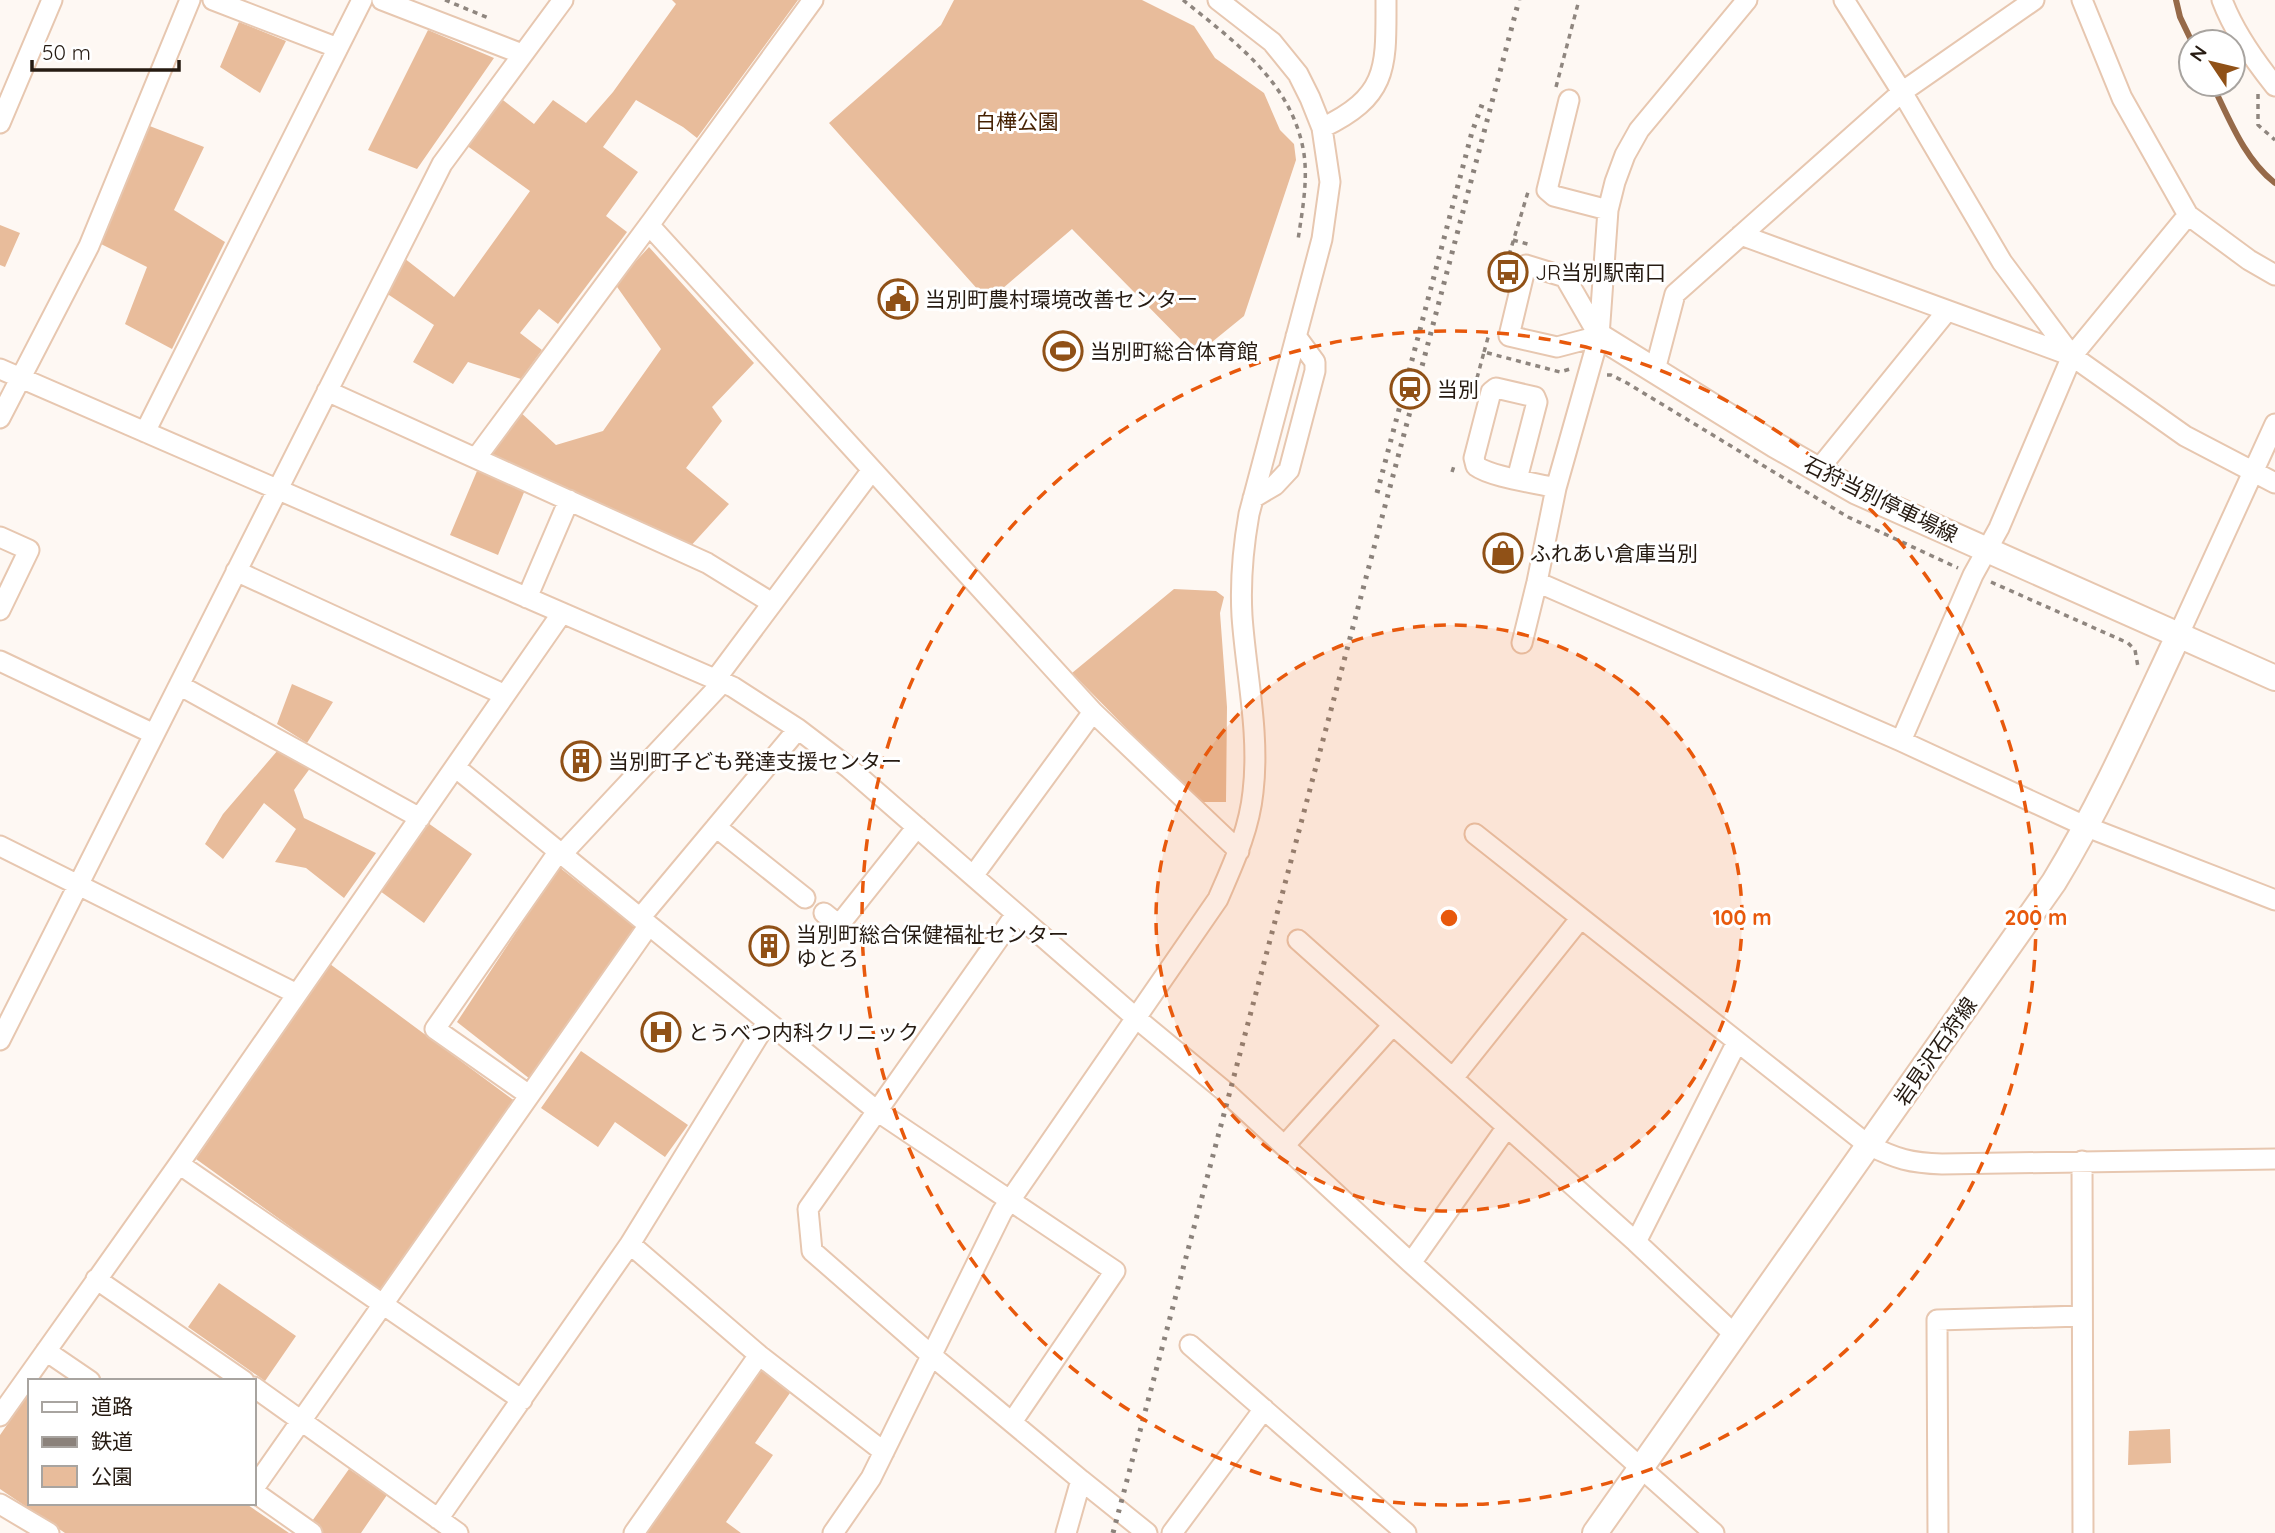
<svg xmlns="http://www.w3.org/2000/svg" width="2275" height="1533" viewBox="0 0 2275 1533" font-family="Quicksand,'Noto Sans JP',sans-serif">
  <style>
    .green { fill: #e8bc9b }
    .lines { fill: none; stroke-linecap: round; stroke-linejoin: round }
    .stream { stroke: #966a49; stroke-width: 6 }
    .minor-casing { stroke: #e7c7b0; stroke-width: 23 }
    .major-casing { stroke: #e7c7b0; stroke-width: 28 }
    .path { stroke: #8f867f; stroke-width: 3.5; stroke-dasharray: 5 5; stroke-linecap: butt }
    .minor { stroke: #fff; stroke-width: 19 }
    .major { stroke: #fff; stroke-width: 24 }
    .rail { stroke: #8b827b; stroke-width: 5; stroke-dasharray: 3.5 7; stroke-linecap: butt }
    .ring { fill: none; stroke: #e8590c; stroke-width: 3.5; stroke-dasharray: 12 9 }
    .labels { text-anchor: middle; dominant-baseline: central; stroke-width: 6; stroke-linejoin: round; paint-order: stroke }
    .park-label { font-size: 21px; fill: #441f00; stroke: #fff }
    .poi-label { font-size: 21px; fill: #261b12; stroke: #fff; text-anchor: start }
    .street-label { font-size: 21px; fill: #261b12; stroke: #fff }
    .centre { fill: #e8590c; stroke: #fff; stroke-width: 3.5 }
    .ring-label { font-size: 21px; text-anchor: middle; font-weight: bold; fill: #e8590c; stroke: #fff; stroke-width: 6; stroke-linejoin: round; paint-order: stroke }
  </style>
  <rect width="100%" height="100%" fill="#fef8f3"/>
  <!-- green -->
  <path class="green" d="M672 0H798L697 138 683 127 636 100 603 147 638 172 606 216 627 232 558 324 539 309 520 333 542 350 521 379 468 362 453 384 413 362 434 325 386 293 404 258 454 297 530 191 466 145 499 97 534 124 553 100 586 123 613 92 676 4Z
    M954 0H1142L1194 26 1215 58 1264 93 1280 130 1294 144 1296 160 1244 316 1196 355 1072 229 988 301 829 123 941 25Z
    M239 22 286 41 260 93 220 67Z
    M428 30 494 58 417 169 368 150Z
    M147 125 204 147 174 210 225 242 172 349 125 324 147 267 99 243Z
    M0 225 20 233 5 267 0 265Z
    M649 247 754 363 712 407 722 421 686 468 729 504 688 549 490 456 518 410 556 445 603 431 661 349 615 284Z
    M477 471 525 490 498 555 450 535Z
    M1174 589 1216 591 1224 597 1220 613 1227 707 1226 802H1199L1072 673Z
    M292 684 333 702 307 743 277 724Z
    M278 750 311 767 294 790 304 818 376 853 344 898 306 868 275 862 296 829 264 803 223 859 205 844 223 814Z
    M428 823 472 854 424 923 380 891Z
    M559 867 636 928 530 1079 457 1022Z
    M330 964 516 1102 381 1292 196 1159Z
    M581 1051 688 1125 665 1157 615 1122 598 1147 541 1108Z
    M219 1283 296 1336 265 1381 188 1327Z
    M758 1366 792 1390 755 1443 773 1455 726 1522 741 1533H640Z
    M30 1392V1503H245L289 1533H65L0 1489V1435Z
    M2170 1429 2171 1463 2128 1465 2129 1431Z
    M349 1469 387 1495 361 1533H323L310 1524Z"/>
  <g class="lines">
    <!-- stream -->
    <path class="stream" d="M2176 0 2180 17 2192 42
      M2212 84C2229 118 2244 159 2275 183"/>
    <!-- minor casing -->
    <g class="minor-casing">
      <path id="minor" d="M213 0 338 48
        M382 0 522 54
        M1844 0 1902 92 2002 262 2072 356 2185 436 2275 483
        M2082 0 2122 98 2188 215 2249 260 2275 275
        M2222 0C2234 32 2254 60 2275 86
        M1569 100 1547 190 1554 196 1608 210
        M0 123 52 0
        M1322 128C1389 96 1386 67 1386 0
        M649 225 1093 712 1239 851
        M1741 235 2072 356
        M1526 265 1565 277 1599 336 1557 347 1509 336Z
        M0 369 733 687 798 729 849 768 1136 1018 1228 1094 1411 1263 1714 1533
        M1655 370 1675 294 1902 92 2034 0
        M327 391 707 563 772 603
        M0 418 89 246 190 0
        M145 432 362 0
        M476 458 652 221 813 0
        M1818 470 1947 311
        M1517 479 1537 402 1535 397 1496 388 1491 392 1474 458 1476 466C1491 477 1536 483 1556 488
        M1253 498 1275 485 1289 470 1315 371V362L1296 336
        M0 537 29 550 0 610
        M236 571 505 695
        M1537 582 1901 741 2087 827 2275 900
        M527 598 569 500
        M2178 636 2275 424
        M1522 643 1537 582 1556 488 1599 336 1608 210 1615 182 1625 155 1639 130 1747 0
        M0 661 154 734
        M715 680 872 470
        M179 685 420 818
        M1901 741 1973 575 1999 528 2072 356 2188 215
        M455 767 877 1111 1115 1271 1012 1422
        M716 827 805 898
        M1475 834 1868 1145C1897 1159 1910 1163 1942 1164L2275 1159
        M0 846 297 994
        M562 854 722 683
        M973 876 1093 712
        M824 913 839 925 917 827
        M1016 914 808 1209 812 1251 931 1355 1081 1480 1066 1533
        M640 918 798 729
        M1298 940 1636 1242 1734 1334
        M0 1040 442 164 563 0
        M1453 1078 1580 919
        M529 1095 435 1029 559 851
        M1285 1145 1393 1025
        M2082 1161 2083 1533
        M179 1164 522 1400
        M1636 1242 1737 1042
        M630 1244 759 1355 884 1452
        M1411 1263 1507 1127
        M96 1279 244 1381
        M1190 1345 1406 1533
        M46 1351 90 1381
        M254 1387 458 1533
        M0 1416 179 1164 562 613
        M1081 1480 1147 1533
        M254 1488 649 925
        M254 1492 312 1533
        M0 1504 49 1533
        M438 1519 630 1244 767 1022
        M634 1533 759 1355
        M833 1533 871 1478 1002 1212 1218 899C1233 864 1249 831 1253 792 1260 733 1246 674 1242 616 1240 581 1243 548 1249 514L1322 239 1330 182 1322 128 1310 98 1298 74 1272 42 1218 0
        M1172 1533 1264 1409
        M1938 1533 1937 1320 2082 1316"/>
    </g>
    <!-- major casing -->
    <g class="major-casing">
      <path id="major" d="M1599 336 1775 445 1857 492 2275 678
        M1595 1533 2054 882C2102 803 2139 719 2178 636"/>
    </g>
    <!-- path -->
    <path class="path" d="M445 0 491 19
      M1183 0C1235 42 1293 83 1304 154 1308 182 1302 212 1298 240
      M1556 87 1579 0
      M2258 94V125L2275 140
      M1513 240 1531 245
      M1509 255 1528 192
      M1484 352 1489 334
      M1607 375H1611L1627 383 1848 517 1958 568
      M1477 378 1484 352 1560 372 1570 369
      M1452 472 1455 463
      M1991 582 2128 643 2135 650 2138 667"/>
    <!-- minor -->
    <use href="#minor" class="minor"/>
    <!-- major -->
    <use href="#major" class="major"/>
    <!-- rail -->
    <path class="rail" d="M1377 493 1472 132 1483 102
      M1113 1533 1519 0"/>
  </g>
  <!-- distance rings -->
  <circle cx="1449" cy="918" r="293" fill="#e8590c" fill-opacity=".12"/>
  <g class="ring">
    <circle cx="1449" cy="918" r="293"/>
    <circle cx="1449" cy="918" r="587"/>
  </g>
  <!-- icons -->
  <defs>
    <g id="bus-ring" transform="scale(2.0125)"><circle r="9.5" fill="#fff" stroke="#905117" stroke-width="1.5"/><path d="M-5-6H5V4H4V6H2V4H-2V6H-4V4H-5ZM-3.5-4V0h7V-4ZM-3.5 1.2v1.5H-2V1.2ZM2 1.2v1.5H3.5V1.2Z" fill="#905117"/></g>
    <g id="civic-ring" transform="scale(2.0125)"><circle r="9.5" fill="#fff" stroke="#905117" stroke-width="1.5"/><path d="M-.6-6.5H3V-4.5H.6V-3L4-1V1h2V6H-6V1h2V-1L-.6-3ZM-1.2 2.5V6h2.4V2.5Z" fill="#905117"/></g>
    <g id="stadium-ring" transform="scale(2.0125)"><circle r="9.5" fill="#fff" stroke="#905117" stroke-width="1.5"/><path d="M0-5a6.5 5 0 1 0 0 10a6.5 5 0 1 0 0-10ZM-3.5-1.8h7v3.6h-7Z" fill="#905117"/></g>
    <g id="station-ring" transform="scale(2.0125)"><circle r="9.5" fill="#fff" stroke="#905117" stroke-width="1.5"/><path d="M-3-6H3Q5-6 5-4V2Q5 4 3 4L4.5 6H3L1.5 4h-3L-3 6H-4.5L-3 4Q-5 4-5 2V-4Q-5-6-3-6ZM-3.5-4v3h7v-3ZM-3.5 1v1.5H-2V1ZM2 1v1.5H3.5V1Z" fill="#905117"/></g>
    <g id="shop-ring" transform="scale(2.0125)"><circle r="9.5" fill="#fff" stroke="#905117" stroke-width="1.5"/><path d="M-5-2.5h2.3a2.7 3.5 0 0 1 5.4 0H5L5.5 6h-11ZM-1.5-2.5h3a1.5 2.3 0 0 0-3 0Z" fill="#905117"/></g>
    <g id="building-ring" transform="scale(2.0125)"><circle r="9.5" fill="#fff" stroke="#905117" stroke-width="1.5"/><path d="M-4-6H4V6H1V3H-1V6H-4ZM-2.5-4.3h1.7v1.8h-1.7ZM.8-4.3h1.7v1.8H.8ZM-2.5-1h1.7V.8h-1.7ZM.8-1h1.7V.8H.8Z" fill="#905117"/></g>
    <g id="hospital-ring" transform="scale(2.0125)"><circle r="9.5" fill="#fff" stroke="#905117" stroke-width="1.5"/><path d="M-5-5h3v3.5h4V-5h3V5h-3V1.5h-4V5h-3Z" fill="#905117"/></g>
  </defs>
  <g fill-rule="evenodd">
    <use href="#bus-ring" x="1508" y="272"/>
    <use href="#civic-ring" x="898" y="299"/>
    <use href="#stadium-ring" x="1063" y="351"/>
    <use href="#station-ring" x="1410" y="389"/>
    <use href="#shop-ring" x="1503" y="553"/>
    <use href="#building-ring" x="581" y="761"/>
    <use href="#building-ring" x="769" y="946"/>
    <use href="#hospital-ring" x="661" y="1032"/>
  </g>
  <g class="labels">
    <!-- park labels -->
    <g class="park-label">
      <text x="1017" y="121">白樺公園</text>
    </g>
    <!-- poi labels -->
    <g class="poi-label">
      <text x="1535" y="272">JR当別駅南口</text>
      <text x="925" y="299">当別町農村環境改善センター</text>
      <text x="1090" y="351">当別町総合体育館</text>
      <text x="1437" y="389">当別</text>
      <text x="1530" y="553">ふれあい倉庫当別</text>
      <text x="608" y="761">当別町子ども発達支援センター</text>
      <text x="796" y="934">当別町総合保健福祉センター<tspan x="796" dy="24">ゆとろ</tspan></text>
      <text x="688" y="1032">とうべつ内科クリニック</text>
    </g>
    <!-- street labels -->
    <g class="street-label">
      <text transform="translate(1881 499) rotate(26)">石狩当別停車場線</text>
      <text transform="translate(1935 1051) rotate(-55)">岩見沢石狩線</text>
    </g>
  </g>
  <circle cx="1449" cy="918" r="10" class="centre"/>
  <g class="ring-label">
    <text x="1742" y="925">100 m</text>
    <text x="2036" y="925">200 m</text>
  </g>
  <!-- legend -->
  <rect x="28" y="1379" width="228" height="126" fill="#ffffff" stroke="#a8a4a0" stroke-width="2"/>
  <rect x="42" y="1402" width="35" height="10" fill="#ffffff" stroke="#a8a4a0" stroke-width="2"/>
  <text x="91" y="1414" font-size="21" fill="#261b12">道路</text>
  <rect x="42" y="1437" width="35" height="10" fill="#8b827b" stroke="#a8a4a0" stroke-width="2"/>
  <text x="91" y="1449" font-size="21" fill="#261b12">鉄道</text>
  <rect x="42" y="1466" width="35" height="21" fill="#e8bc9b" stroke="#a8a4a0" stroke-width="2"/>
  <text x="91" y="1484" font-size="21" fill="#261b12">公園</text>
  <!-- north arrow -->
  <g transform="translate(2212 63) rotate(305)"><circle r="33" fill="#ffffff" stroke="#a8a4a0" stroke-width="2"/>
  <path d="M0-5L12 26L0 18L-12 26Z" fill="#905117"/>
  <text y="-10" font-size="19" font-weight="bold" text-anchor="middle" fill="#261b12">N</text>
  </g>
  <!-- scale -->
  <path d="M32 60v10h147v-10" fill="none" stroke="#261b12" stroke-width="3.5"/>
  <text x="42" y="60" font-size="21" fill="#261b12" stroke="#ffffff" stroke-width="5" paint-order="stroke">50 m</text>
</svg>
